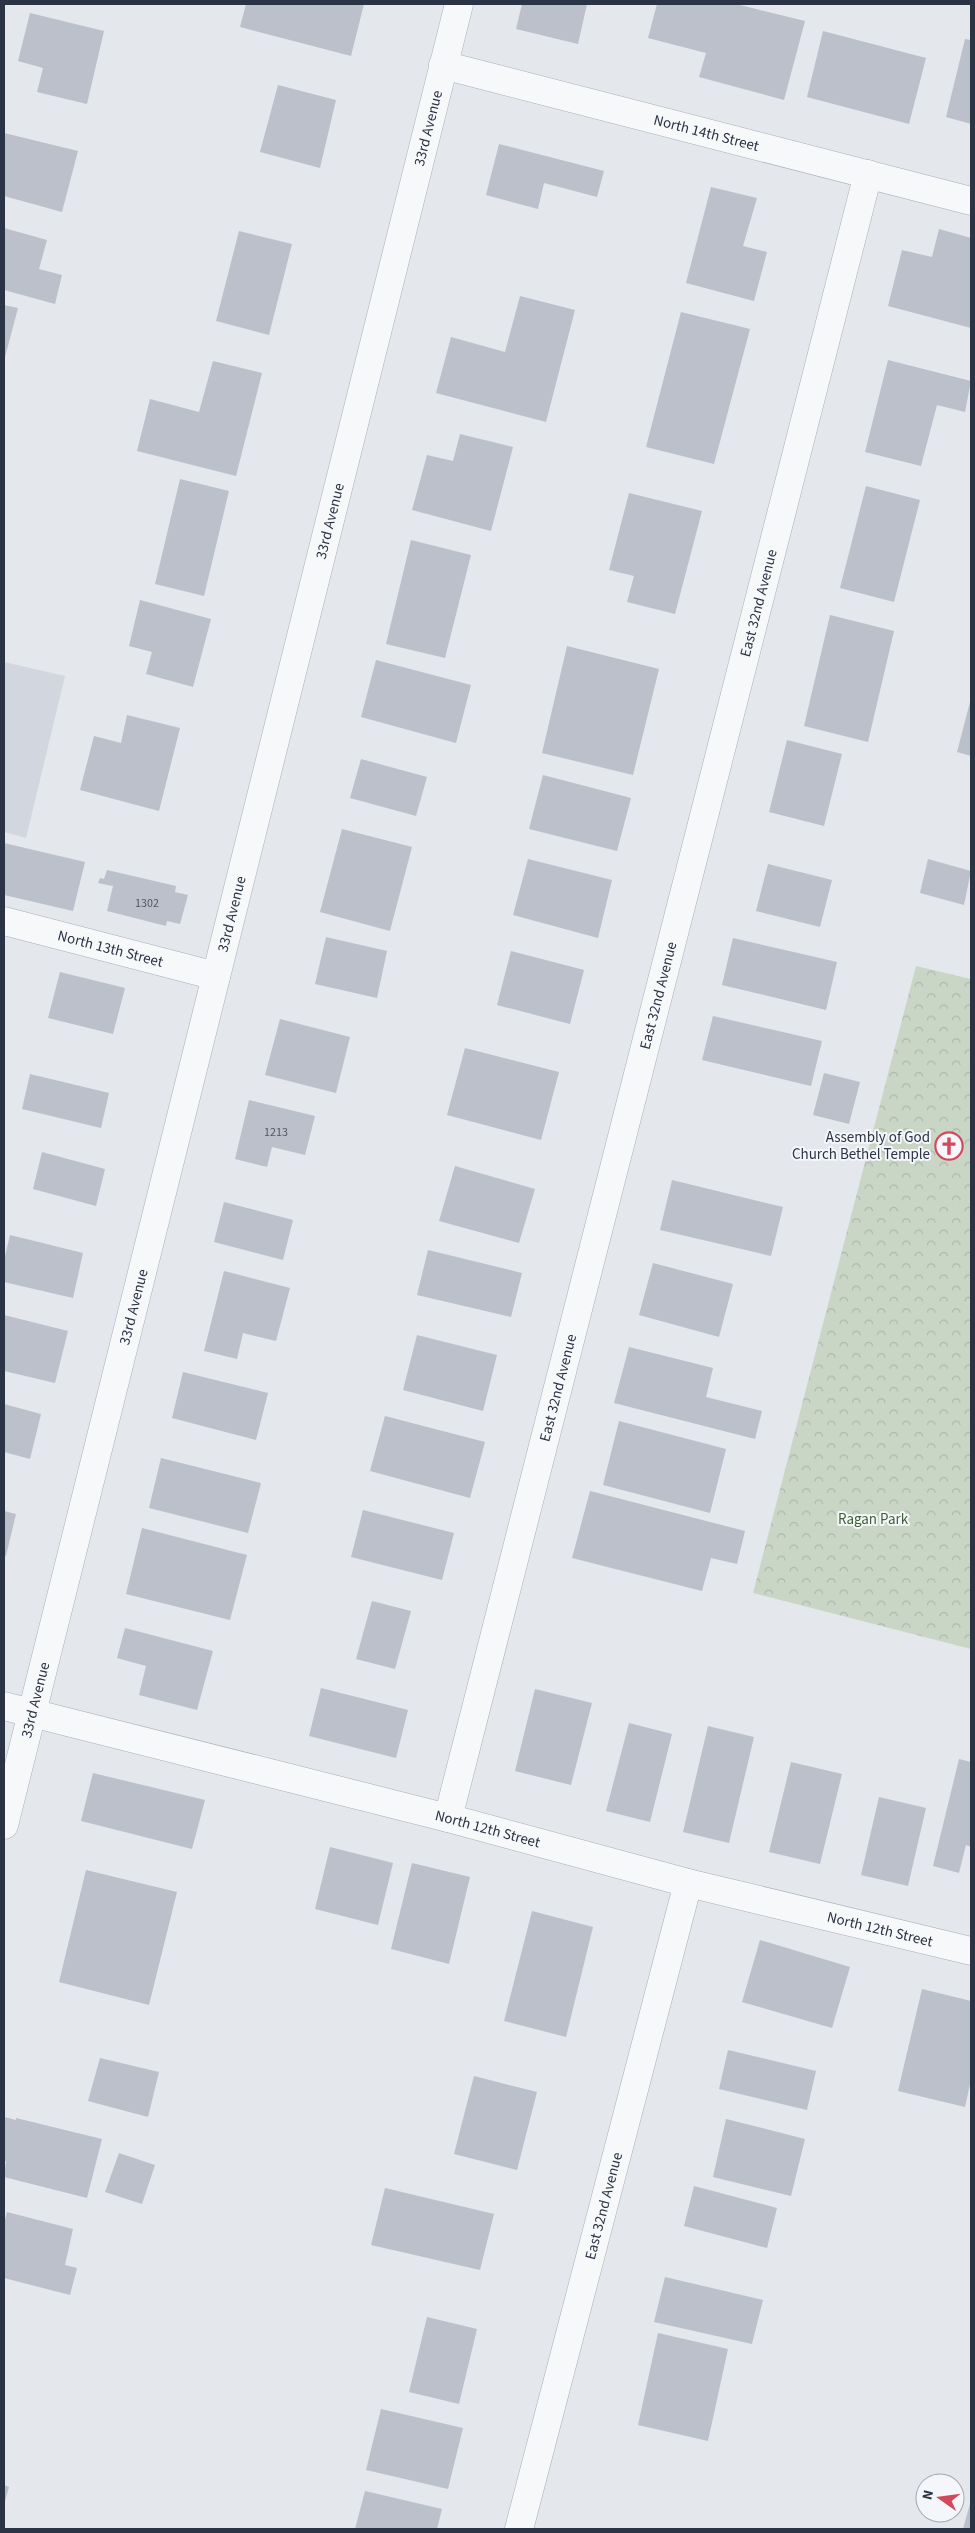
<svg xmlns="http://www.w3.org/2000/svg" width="975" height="2533" viewBox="0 0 975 2533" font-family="'Source Sans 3',sans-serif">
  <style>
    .built { fill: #d2d6de }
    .park { fill: url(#park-crowns) }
    .building { fill: #bbc0ca }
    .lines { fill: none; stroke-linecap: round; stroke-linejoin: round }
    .minor-casing { stroke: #a9aeb7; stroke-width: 29 }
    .minor { stroke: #f7f8fa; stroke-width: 28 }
    .labels { text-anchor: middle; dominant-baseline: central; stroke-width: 4; stroke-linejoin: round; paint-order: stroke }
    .number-label { font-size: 12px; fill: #4f5766 }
    .street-label { font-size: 15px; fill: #2b3445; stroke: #f4f6f9 }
    .poi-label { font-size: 15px; fill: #2b3445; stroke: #f4f6f9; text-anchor: end }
    .park-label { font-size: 15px; fill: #3f6138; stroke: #f4f6f9 }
  </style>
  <defs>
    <pattern id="park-crowns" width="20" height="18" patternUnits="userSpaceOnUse" patternTransform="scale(1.25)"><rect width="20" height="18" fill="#c9d6c5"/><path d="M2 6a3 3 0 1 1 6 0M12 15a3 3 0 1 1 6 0" fill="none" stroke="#adb8ab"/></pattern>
  </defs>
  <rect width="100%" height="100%" fill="#e4e7ec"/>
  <!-- built -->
  <path class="built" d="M4 662 65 676 26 838 4 832Z"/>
  <!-- park -->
  <path class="park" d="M916 966 971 979V1649L753 1593Z"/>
  <!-- building -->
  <path class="building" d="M246 4H364L351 56 240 27Z
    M522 4H587L578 44 516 29Z
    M657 4H736L805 21 784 100 699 77 706 53 648 38Z
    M30 13 104 31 87 104 37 92 43 68 18 61Z
    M823 31 926 58 909 124 807 97Z
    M965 39 971 40V124L946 117Z
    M278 85 336 100 320 168 260 152Z
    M4 133 78 151 62 212 4 196Z
    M499 144 604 171 597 197 544 183 538 209 486 195Z
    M711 187 757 198 743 246 767 252 754 301 686 283Z
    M4 228 47 240 39 269 62 275 55 304 4 290Z
    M939 229 971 238V328L888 306 902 250 932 257Z
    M239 231 292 244 269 335 216 321Z
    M520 296 575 310 546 422 436 393 451 337 505 352Z
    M4 305 18 308 4 361Z
    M681 312 750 329 714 464 646 447Z
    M888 360 971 381 965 412 937 405 921 466 865 452Z
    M213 361 262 373 236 476 137 451 150 399 199 412Z
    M460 434 513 447 491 531 412 510 427 455 453 461Z
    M180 479 229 491 204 596 155 584Z
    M866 486 920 500 894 602 840 588Z
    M629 493 702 511 675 614 627 602 634 576 609 570Z
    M411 540 471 555 445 658 386 644Z
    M140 600 211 619 193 687 146 674 152 652 129 646Z
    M830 615 894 631 868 742 804 726Z
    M567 646 659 669 633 775 542 753Z
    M376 660 471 685 456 743 361 717Z
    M971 698V756L957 752Z
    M127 715 180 728 159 811 80 790 94 736 121 743Z
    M787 740 842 754 824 826 769 812Z
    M361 759 427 777 416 816 350 798Z
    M543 775 631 798 617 851 529 829Z
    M342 829 412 847 390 931 320 912Z
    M4 843 85 862 73 911 4 895Z
    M528 859 612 880 598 938 513 915Z
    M928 859 971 871 964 905 920 893Z
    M768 864 832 880 820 927 756 911Z
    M107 870 176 886 175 892 188 895 180 924 167 921 166 926 107 911 113 886 98 883 100 878 104 879Z
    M326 937 387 951 377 998 315 984Z
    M733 938 837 962 826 1010 722 985Z
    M511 951 584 970 570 1024 497 1005Z
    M60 972 125 988 113 1034 48 1018Z
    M713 1016 822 1041 811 1086 702 1060Z
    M280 1019 350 1037 336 1093 265 1075Z
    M465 1048 559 1072 541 1140 447 1115Z
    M824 1073 860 1082 849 1124 813 1115Z
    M30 1074 109 1093 101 1128 22 1109Z
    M249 1100 315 1116 305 1155 272 1147 267 1167 235 1159Z
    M42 1152 105 1169 96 1206 33 1189Z
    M455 1166 535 1189 519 1243 439 1221Z
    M672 1180 783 1207 771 1256 660 1230Z
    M224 1202 293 1220 283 1260 214 1242Z
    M10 1235 83 1253 73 1298 4 1282V1260Z
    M428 1250 522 1273 511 1317 417 1295Z
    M653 1263 733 1284 719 1337 639 1315Z
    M224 1271 290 1288 276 1341 243 1333 237 1359 204 1351Z
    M4 1315 68 1331 55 1383 4 1371Z
    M417 1335 497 1355 483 1411 403 1390Z
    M629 1347 713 1368 706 1397 762 1411 755 1439 614 1403Z
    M183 1372 268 1393 256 1440 172 1418Z
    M4 1404 41 1414 30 1459 4 1452Z
    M385 1416 485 1442 470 1498 370 1471Z
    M619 1421 726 1449 710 1513 603 1485Z
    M161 1458 261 1483 248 1533 149 1508Z
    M590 1491 745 1531 737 1564 711 1558 702 1591 572 1558Z
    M363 1510 454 1533 442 1580 351 1557Z
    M4 1511 16 1514 6 1556 4 1555Z
    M142 1528 247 1555 230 1620 126 1594Z
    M372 1601 411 1611 395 1669 356 1659Z
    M125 1628 213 1651 197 1710 139 1695 146 1666 117 1658Z
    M321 1688 408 1710 396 1758 309 1736Z
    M535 1689 592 1703 571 1785 515 1771Z
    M629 1723 672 1734 650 1822 606 1811Z
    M708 1726 754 1737 729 1843 683 1832Z
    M959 1759 971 1762V1847L966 1845 959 1873 933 1866Z
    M791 1762 842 1774 820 1864 769 1852Z
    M93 1773 205 1800 192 1849 81 1821Z
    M879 1797 926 1808 908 1886 861 1875Z
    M330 1847 393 1863 378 1925 315 1909Z
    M412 1863 470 1877 449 1964 391 1949Z
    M86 1870 177 1892 149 2005 59 1982Z
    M532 1911 593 1927 566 2037 504 2021Z
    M760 1940 850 1967 832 2028 742 2002Z
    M922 1989 971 2001V2080L965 2107 898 2091Z
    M728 2050 816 2071 807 2110 719 2089Z
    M100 2058 159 2072 148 2117 88 2101Z
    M474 2076 537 2092 517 2170 454 2154Z
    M4 2117 16 2120V2118L102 2139 87 2198 4 2177 6 2161H4Z
    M726 2119 805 2139 791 2196 713 2177Z
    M119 2153 155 2165 142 2204 105 2192Z
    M694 2186 777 2208 767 2248 684 2226Z
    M385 2188 494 2214 480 2270 371 2245Z
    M7 2212 73 2229 65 2265 77 2268 70 2295 4 2278V2224Z
    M665 2277 763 2300 752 2344 654 2322Z
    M427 2317 477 2329 459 2404 409 2392Z
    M658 2333 728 2349 708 2441 638 2425Z
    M381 2409 463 2428 448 2489 366 2470Z
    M4 2485 9 2487 4 2505Z
    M365 2491 442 2509 437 2529H355Z
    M971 2500V2529H963Z"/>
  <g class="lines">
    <!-- minor casing -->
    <g class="minor-casing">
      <g id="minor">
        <path id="s1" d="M443 65 971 201"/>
        <path id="s2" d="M4 921 216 976"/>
        <path id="s3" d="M4 1706 448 1818 688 1883 971 1951"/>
        <path id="s4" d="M448 1818 868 174"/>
        <path id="s5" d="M4 1825 459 4"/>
        <path id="s6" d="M519 2529 688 1883"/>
      </g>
    </g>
    <!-- minor -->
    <use href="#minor" class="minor"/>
  </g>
  <!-- icons -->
  <defs>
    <g id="church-ring" transform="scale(1.4375)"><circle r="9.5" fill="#f4f6f9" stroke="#d1495b" stroke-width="1.5"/><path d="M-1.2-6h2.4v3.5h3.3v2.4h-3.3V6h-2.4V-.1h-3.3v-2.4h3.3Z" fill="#d1495b"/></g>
  </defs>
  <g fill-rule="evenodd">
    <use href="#church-ring" x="949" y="1146"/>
  </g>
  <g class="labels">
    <!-- number labels -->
    <g class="number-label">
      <text x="147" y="903">1302</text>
      <text x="276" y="1132">1213</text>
    </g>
    <!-- street labels -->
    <g class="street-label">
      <text stroke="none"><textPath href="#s5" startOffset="1749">33rd Avenue</textPath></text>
      <text stroke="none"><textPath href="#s1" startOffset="272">North 14th Street</textPath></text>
      <text stroke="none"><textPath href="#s5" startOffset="1344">33rd Avenue</textPath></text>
      <text stroke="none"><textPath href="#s4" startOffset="1254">East 32nd Avenue</textPath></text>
      <text stroke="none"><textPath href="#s5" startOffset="939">33rd Avenue</textPath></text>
      <text stroke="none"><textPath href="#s2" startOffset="110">North 13th Street</textPath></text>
      <text stroke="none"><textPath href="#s4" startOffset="849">East 32nd Avenue</textPath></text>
      <text stroke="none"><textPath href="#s5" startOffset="534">33rd Avenue</textPath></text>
      <text stroke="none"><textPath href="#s4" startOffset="444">East 32nd Avenue</textPath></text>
      <text stroke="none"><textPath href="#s5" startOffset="129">33rd Avenue</textPath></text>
      <text stroke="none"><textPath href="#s3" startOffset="499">North 12th Street</textPath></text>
      <text stroke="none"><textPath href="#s3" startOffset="904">North 12th Street</textPath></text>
      <text stroke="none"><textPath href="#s6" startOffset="334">East 32nd Avenue</textPath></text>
    </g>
    <!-- poi labels -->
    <g class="poi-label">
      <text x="930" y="1137">Assembly of God<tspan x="930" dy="17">Church Bethel Temple</tspan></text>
    </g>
    <!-- park labels -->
    <g class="park-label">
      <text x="873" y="1519">Ragan Park</text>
    </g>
  </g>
  <!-- border -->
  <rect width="975" height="2533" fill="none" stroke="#2b3445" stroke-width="10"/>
  <!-- north arrow -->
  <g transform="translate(940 2498) rotate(284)"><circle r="24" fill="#f4f6f9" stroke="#a4a8b1"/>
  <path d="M0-4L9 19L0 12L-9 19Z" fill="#d1495b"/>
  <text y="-8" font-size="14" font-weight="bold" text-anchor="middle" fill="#2b3445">N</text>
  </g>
</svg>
